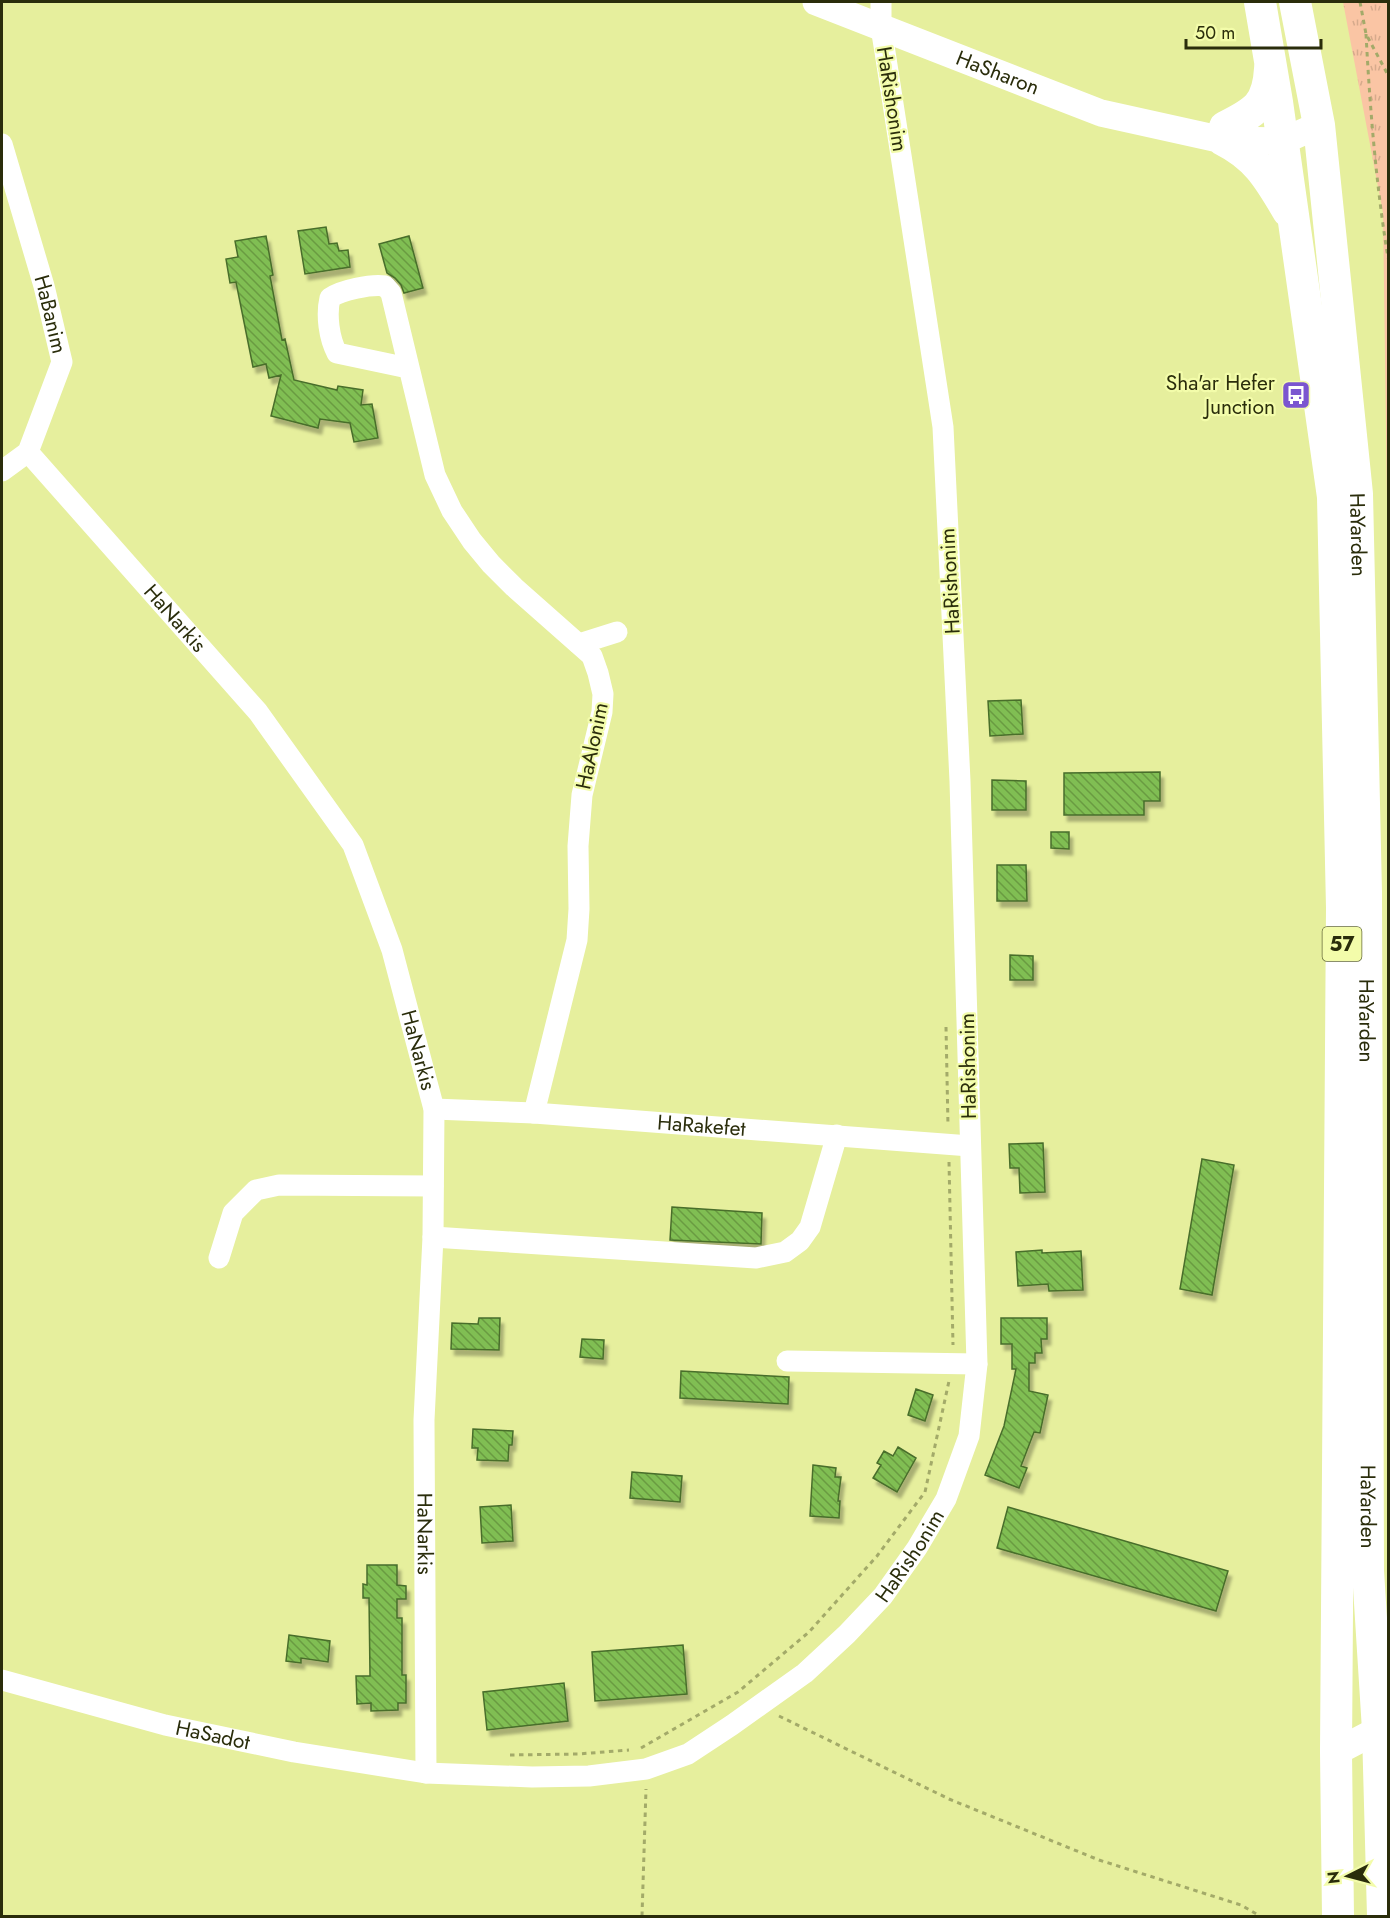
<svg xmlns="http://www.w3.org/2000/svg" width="1390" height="1918" viewBox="0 0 1390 1918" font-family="Jost,sans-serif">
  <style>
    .grass { fill: url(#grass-tufts) }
    .building { fill: url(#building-back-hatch); stroke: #486e2c; stroke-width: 1.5; filter: url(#shadow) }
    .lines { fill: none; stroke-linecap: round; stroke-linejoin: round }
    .path { stroke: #a3aa69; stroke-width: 3; stroke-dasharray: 4.5 4.5; stroke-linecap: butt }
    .minor { stroke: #fff; stroke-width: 21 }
    .major { stroke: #fff; stroke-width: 27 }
    .highway { stroke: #fff; stroke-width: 32 }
    .labels { text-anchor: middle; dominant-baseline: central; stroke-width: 4.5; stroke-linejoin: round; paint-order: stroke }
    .shield { fill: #f3fcaa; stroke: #666b3b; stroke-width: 1.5 }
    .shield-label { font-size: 20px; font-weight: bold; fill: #2a2d0b }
    .street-label { font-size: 21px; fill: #2a2d0b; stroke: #f3fcaa }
    .poi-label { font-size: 21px; fill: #2a2d0b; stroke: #f3fcaa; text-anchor: end }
  </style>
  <defs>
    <pattern id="grass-tufts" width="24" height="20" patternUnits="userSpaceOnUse" patternTransform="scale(1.5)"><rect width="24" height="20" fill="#fac5a4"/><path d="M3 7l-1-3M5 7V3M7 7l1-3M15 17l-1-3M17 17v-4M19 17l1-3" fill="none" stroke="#d6aa8c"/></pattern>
    <pattern id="building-back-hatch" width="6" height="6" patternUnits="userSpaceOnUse" patternTransform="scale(1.5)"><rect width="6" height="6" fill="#80be52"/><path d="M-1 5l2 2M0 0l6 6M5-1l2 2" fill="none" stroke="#699b42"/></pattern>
    <filter id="shadow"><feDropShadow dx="3.5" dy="6" stdDeviation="1.5" flood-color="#0004"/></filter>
  </defs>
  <rect width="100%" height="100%" fill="#e6ef9d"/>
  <!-- grass -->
  <path class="grass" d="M1343 2H1388V573L1383 213Z"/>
  <!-- building -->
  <path class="building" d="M326 227 329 244 337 243 339 251 348 250 350 267 305 274 298 231Z
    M266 236 273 275 270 276 282 340 285 339 294 380 337 390 338 386 363 390 361 405 372 404 378 438 354 442 350 423 320 419 318 428 271 416 281 375 269 378 266 364 253 367 236 282 230 283 226 259 238 257 235 241Z
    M409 236 423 288 404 293 401 285 395 278 387 273 379 244Z
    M1021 700 1023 734 990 736 988 701Z
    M1160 772V801H1144V815H1064V773Z
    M992 780 1026 781V810H992Z
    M1051 832H1069V849L1051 848Z
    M997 865H1026L1027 901H997Z
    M1010 955 1033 956V980H1010Z
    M1043 1143 1045 1192 1020 1193 1019 1168H1010L1009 1144Z
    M1202 1159 1234 1165 1212 1295 1180 1289Z
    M672 1207 762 1213 761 1244 670 1240Z
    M1042 1250V1253L1081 1251 1083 1290 1049 1291 1048 1284 1018 1286 1016 1252Z
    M479 1318H500L499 1350 451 1349 452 1323 478 1324Z
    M1001 1318H1047V1339H1041L1042 1353H1035V1363H1029V1391L1048 1395 1040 1433 1034 1432 1021 1466 1027 1468 1019 1488 985 1475 1004 1426 1016 1369H1012V1344H1001Z
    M582 1339 604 1340 603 1359 580 1357Z
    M681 1371 789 1377 788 1404 680 1398Z
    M916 1389 933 1395 925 1421 908 1415Z
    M473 1429 513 1431 512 1445H509L508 1461 477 1460 478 1448H472Z
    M898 1447 916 1458 897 1492 873 1478 881 1465 877 1463 884 1451 893 1456Z
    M813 1465 836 1468 835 1477H841L838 1501H840L839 1518 810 1516Z
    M632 1472 682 1476 680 1502 630 1498Z
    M511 1505 513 1541 482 1543 480 1507Z
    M1008 1507 1228 1571 1216 1611 997 1548Z
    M367 1565H397V1585L406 1586V1599H397V1618H402V1675H406V1703H398V1710L371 1711V1703L357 1704 356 1676H370L369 1598H363V1584L367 1585Z
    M289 1635 330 1641 328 1662 301 1658V1663L286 1661Z
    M683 1645 687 1694 595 1701 592 1652Z
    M564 1683 568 1721 487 1730 483 1692Z"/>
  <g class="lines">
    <!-- path -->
    <path class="path" d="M1360 2 1366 34 1388 75
      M1366 34C1370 109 1376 184 1388 258
      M946 1027 948 1126
      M949 1162 953 1345
      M779 1716 949 1799 1099 1860 1241 1905 1260 1916
      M641 1748 738 1692 809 1632 877 1556 925 1492 949 1381
      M510 1755 578 1754 629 1750
      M642 1916 646 1789"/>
    <!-- minor -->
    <g class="minor">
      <path id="s1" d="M2 144 44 286 62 362 28 452 2 471"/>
      <path d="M408 368 337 353C329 338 326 315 330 298 341 290 371 284 385 286L391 293 435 475 452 511 472 541 491 564 514 587 592 656 598 673 603 694 602 712 582 795 578 846 579 909 577 940 534 1113"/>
      <path id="s2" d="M28 452 258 712 353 845 392 950 434 1109 433 1237 424 1420 426 1773"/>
      <path d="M579 644 617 632"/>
      <path id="s3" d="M434 1109 534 1113 970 1146"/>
      <path d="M433 1237 756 1258 785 1252 800 1241 810 1227 837 1135"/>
      <path d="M219 1258 233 1213 256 1190 279 1185 433 1186"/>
      <path d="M787 1361 977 1364"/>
      <path id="s4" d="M2 1680 165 1725 294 1752 426 1773 532 1777 589 1776 646 1769 688 1754 732 1725 805 1673 847 1634 883 1596 917 1548 946 1499 969 1436 977 1364 960 781 943 427 885 52 881 27V2"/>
    </g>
    <!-- major -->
    <g class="major">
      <path id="s5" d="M816 2 1101 113 1223 140 1283 141 1319 125"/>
      <path d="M1336 1752 1378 1730 1388 1727"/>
    </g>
    <!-- highway -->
    <g class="highway">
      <path d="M1260 2 1277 102 1333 497 1342 908 1336 1752 1338 1916"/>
      <path id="s6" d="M1295 2 1319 125 1357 494 1366 892 1368 1571 1378 1730 1383 1916"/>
      <path d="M1225 127C1255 112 1268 105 1270 69"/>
      <path d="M1223 140C1257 157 1269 179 1288 211"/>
    </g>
  </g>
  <!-- icons -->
  <defs>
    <g id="bus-square" transform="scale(1.5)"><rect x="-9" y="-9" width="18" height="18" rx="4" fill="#7b56d0" stroke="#f3fcaa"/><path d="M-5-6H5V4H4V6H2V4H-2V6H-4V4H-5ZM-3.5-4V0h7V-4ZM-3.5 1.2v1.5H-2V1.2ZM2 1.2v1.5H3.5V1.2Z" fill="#fff"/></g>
  </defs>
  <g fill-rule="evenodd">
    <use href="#bus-square" x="1296" y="395"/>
  </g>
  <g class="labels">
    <!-- shield labels -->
    <rect class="shield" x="1322.5" y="927" width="39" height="34" rx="4.5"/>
    <g class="shield-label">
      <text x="1342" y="944">57</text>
    </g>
    <!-- street labels -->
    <g class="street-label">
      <text stroke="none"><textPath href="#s5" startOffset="195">HaSharon</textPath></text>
      <text transform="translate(892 99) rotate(81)">HaRishonim</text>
      <text stroke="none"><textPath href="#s1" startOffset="177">HaBanim</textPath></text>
      <text stroke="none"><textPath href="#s6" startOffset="537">HaYarden</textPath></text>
      <text transform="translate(950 581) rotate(-93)">HaRishonim</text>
      <text stroke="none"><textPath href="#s2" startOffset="222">HaNarkis</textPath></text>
      <text transform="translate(592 746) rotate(-78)">HaAlonim</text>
      <text stroke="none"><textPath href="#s6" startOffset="1023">HaYarden</textPath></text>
      <text stroke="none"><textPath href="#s2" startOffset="726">HaNarkis</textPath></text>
      <text transform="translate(968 1066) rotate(-91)">HaRishonim</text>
      <text stroke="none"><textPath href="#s3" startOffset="268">HaRakefet</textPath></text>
      <text stroke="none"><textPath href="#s6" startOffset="1509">HaYarden</textPath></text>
      <text stroke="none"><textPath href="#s2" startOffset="1212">HaNarkis</textPath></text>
      <text stroke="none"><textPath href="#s4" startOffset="1000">HaRishonim</textPath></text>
      <text stroke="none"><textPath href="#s4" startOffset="218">HaSadot</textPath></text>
    </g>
    <!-- poi labels -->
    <g class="poi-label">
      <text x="1275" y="383">Sha'ar Hefer<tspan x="1275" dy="24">Junction</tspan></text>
    </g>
  </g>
  <!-- border -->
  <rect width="1390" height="1918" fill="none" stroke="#2a2d0b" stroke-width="6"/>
  <!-- north arrow -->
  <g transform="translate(1348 1876) rotate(264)" stroke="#f3fcaa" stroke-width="4.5" paint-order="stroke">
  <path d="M0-4.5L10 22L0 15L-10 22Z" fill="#2a2d0b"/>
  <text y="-9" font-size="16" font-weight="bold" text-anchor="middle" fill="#2a2d0b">N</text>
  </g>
  <!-- scale -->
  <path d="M1186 39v9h135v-9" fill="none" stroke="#2a2d0b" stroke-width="3"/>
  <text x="1195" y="39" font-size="18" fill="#2a2d0b" stroke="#f3fcaa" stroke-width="4.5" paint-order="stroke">50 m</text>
</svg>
